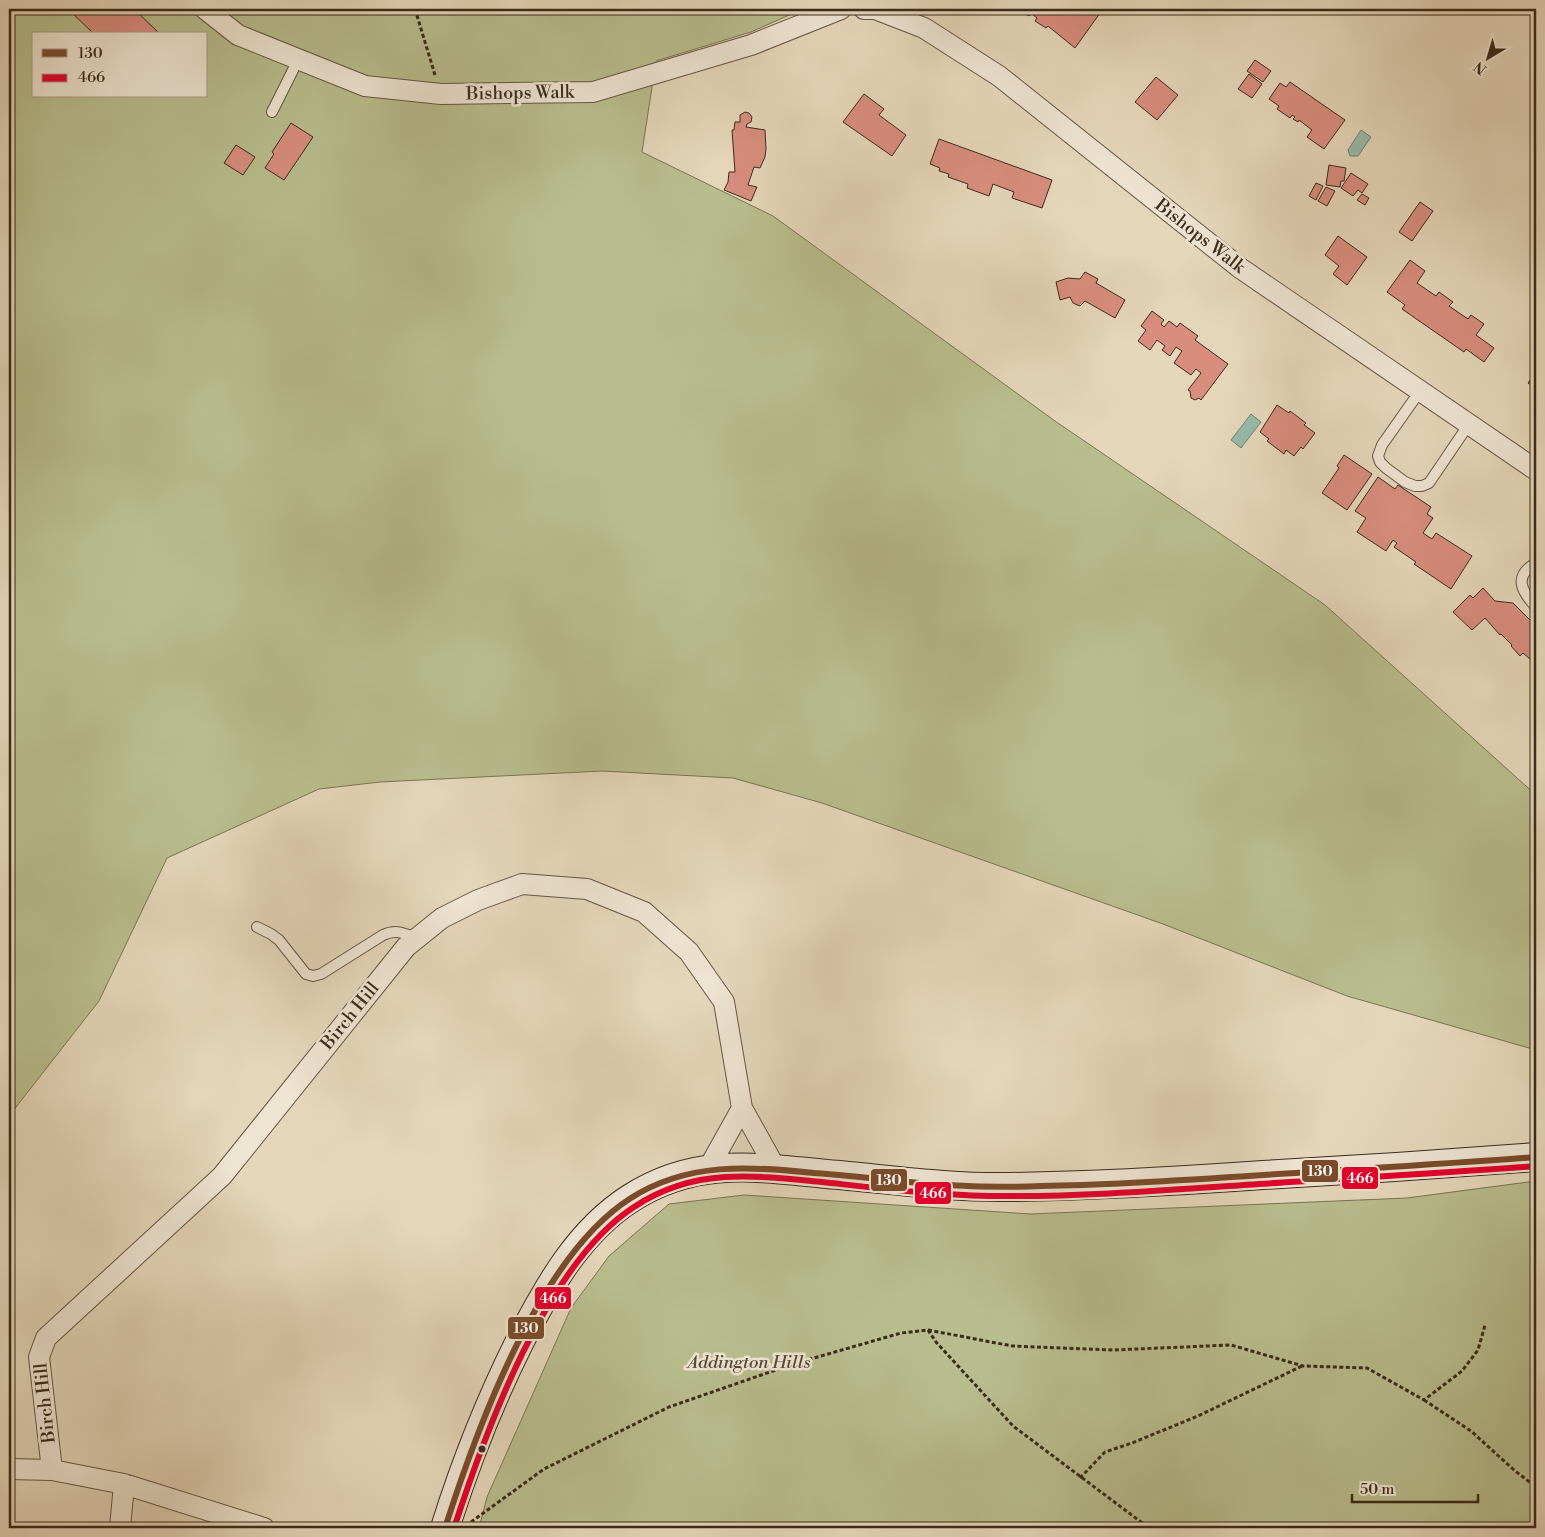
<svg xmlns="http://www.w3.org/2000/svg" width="1545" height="1537" viewBox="0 0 1545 1537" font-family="'Libre Bodoni',serif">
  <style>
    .green { fill: #b8bd8d; stroke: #7a7454; fill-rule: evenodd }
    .water { fill: #97baaa; stroke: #738071 }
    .building { fill: #d88d7e; stroke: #3c2a1c }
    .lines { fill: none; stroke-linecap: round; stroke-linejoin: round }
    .lane-casing { stroke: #654; stroke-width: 12 }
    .street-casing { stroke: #654; stroke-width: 22 }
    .secondary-casing { stroke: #3c2a1c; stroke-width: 30 }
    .path { stroke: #3c2a1c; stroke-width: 3; stroke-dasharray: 4 2.5; stroke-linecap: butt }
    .lane { stroke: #eee4d2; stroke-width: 10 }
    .street { stroke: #eee4d2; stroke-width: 20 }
    .secondary { stroke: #eee4d2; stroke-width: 28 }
    .bus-1-casing { stroke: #eee4d2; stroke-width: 10 }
    .bus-2-casing { stroke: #eee4d2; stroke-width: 10 }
    .bus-1 { stroke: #7a4b2a; stroke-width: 6 }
    .bus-2 { stroke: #e4002b; stroke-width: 6 }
    .bus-dot { fill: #3c2a1c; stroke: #eee4d2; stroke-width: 2 }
    .labels { text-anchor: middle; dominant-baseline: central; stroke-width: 5; stroke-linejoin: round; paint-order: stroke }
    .street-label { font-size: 18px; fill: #3c2a1c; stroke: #eee4d2 }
    .park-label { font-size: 18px; font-style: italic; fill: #554733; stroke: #eee4d2 }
    .line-badge { stroke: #eee4d2; stroke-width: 2 }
    .badge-label { font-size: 14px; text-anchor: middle; font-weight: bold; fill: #fff }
  </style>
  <rect width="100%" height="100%" fill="#e5d6ba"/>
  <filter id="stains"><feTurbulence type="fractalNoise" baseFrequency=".004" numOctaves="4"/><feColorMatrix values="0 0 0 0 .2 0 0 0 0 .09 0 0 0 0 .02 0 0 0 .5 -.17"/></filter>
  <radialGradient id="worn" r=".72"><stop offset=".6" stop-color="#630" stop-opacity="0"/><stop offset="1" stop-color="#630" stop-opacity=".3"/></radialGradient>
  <!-- green -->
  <path class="green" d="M9 9H803L751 32 656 61 642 152 773 216 1055 421 1325 605 1536 795V1050L1347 996 1163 924 822 803 733 778 602 771 380 782 319 789 167 858 99 1001 9 1116ZM34 34H206V96H34Z
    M1536 1181V1528H479L487 1497 571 1308 609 1256 669 1204 744 1195 1031 1214 1407 1198Z"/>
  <!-- water -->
  <path class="water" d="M1361 130 1371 137 1358 156H1350L1348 150Z
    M1251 414 1261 422 1241 448 1231 440Z"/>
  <!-- building -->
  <path class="building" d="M68 9H134L159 33 94 34Z
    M1019 9H1103L1075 48 1048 26 1046 28 1035 21 1037 18 1031 13 1029 16Z
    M1255 60 1271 71 1263 82 1247 71Z
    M1249 74 1262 84 1252 98 1238 89Z
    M1156 77 1178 95 1157 120 1135 102Z
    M1290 82 1345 120 1324 149 1307 137 1312 130 1299 120 1298 122 1293 119 1295 117 1292 115 1290 118 1277 109 1279 106 1269 99 1280 83 1286 87Z
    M864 94 884 109 879 115 906 135 892 156 843 122Z
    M745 112 749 113 752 117 751 122 747 124 746 127 765 130 766 149 765 157 760 168 754 167 748 185 757 187 751 201 724 190 728 182 729 172H735L732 130H734L735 122H740V115Z
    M291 123 313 137 284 180 265 168 274 154 272 152Z
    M939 139 1052 180 1042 208 1012 198 1014 192 993 184 989 196 967 188 968 184 948 177 949 174 939 171 940 168 930 164Z
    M236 145 255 157 243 175 224 163Z
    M1329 165 1346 168 1344 181H1341L1340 187 1326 185Z
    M1351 173 1368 184 1362 193 1358 190 1353 196 1341 188Z
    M1316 183 1323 186 1316 200 1309 196Z
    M1326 187 1335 191 1327 206 1318 201Z
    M1362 194 1369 198 1365 205 1357 200Z
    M1420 202 1433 211 1412 241 1399 232Z
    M1338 236 1367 257 1347 285 1333 274 1339 266 1325 255Z
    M1410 260 1425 271 1417 283 1436 296 1439 292 1453 302 1449 306 1468 319 1471 315 1484 324 1476 335 1494 348 1484 362 1466 349 1464 352 1402 309 1405 305 1387 292Z
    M1085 272 1098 279 1096 283 1125 300 1115 318 1085 301 1080 306 1073 303 1070 297 1060 300 1056 282 1068 278 1080 279Z
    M1152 311 1164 320 1161 324 1164 327 1169 321 1177 327 1180 323 1198 336 1195 340 1228 364 1201 400 1199 398 1195 400 1191 398 1190 391 1188 390 1201 373 1196 369 1191 375 1174 363 1182 351 1176 347 1170 356 1162 350 1165 346 1157 340 1150 350 1138 341 1146 330 1141 326Z
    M1536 372V389L1528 383Z
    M1277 405 1289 413 1290 411 1306 423 1304 425 1315 433 1303 449 1301 447 1294 456 1286 450 1284 454 1267 441 1269 439 1260 432Z
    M1344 455 1372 474 1347 510 1322 493 1339 468 1337 466Z
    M1378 477 1395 489 1398 485 1431 507 1427 514 1433 518 1423 533 1432 539 1436 533 1472 556 1451 589 1414 564 1416 562 1394 547 1397 543 1393 540 1386 551 1357 532 1366 518 1355 511Z
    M1483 588 1495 601 1513 603 1536 626V655L1531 660 1523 653 1520 656 1511 646 1512 645 1501 634 1500 635 1485 618 1472 630 1453 612 1470 595 1473 598Z"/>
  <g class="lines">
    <!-- lane casing -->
    <g class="lane-casing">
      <path id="lane" d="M272 112 298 60
        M1420 391 1382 445 1378 456 1380 462 1386 468 1405 482 1415 486H1422L1429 483 1469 424
        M1536 563C1513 576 1521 591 1536 607
        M257 927 271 934 279 940 306 974 313 976 321 974 383 935C396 929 403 933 417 938"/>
    </g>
    <!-- street casing -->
    <g class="street-casing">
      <path id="street" d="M205 9 238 35 365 86 441 94 593 92 751 45 841 9
        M864 9H875L924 28 999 76 1240 268 1536 470
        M708 1169 742 1108
        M9 1469 52 1470 124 1484 264 1528
        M52 1470 39 1357 46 1338 222 1176 406 947 442 918 478 900 522 884 587 889 644 912 689 952 724 1002 742 1108 776 1169
        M120 1528 124 1484"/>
    </g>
    <!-- secondary casing -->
    <g class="secondary-casing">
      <path id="secondary" d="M445 1528C465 1464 490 1401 520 1341 548 1287 579 1231 631 1198 696 1157 754 1167 827 1174 887 1179 948 1188 1009 1187 1093 1186 1178 1181 1263 1175 1354 1170 1445 1164 1536 1157"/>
    </g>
    <!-- path -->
    <path class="path" d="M415 9 435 75
      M928 1330 1012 1346 1113 1350 1231 1345 1303 1366 1367 1368 1424 1400 1462 1371 1478 1350 1485 1325
      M1424 1400 1471 1431 1514 1470 1536 1487
      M1080 1478 1105 1452 1132 1443 1198 1416 1302 1366
      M471 1522 544 1469 669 1407 793 1364 901 1333 928 1330 936 1342 1013 1426 1149 1528"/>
    <!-- lane -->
    <use href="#lane" class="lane"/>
    <!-- street -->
    <use href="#street" class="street"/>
    <!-- secondary -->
    <use href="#secondary" class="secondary"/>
    <!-- bus-1 casing -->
    <g class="bus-1-casing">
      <path id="bus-1" d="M445 1528C477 1428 539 1256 631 1198 687 1162 750 1166 814 1173 842 1175 870 1178 898 1181 946 1186 993 1188 1041 1186 1115 1185 1189 1180 1263 1175 1354 1169 1445 1164 1536 1157"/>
    </g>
    <!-- bus-2 casing -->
    <g class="bus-2-casing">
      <path id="bus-2" d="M454 1528C486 1430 546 1264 634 1207 661 1189 693 1179 725 1177 757 1175 790 1179 822 1182 877 1188 933 1195 989 1196 1079 1197 1169 1190 1259 1184 1352 1178 1444 1173 1536 1166"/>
    </g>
    <!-- bus-1 -->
    <use href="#bus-1" class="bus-1"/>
    <!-- bus-2 -->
    <use href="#bus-2" class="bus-2"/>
  </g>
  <!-- markers -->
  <circle class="bus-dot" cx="482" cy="1449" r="4.5"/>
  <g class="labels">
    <!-- street labels -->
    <g class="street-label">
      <text transform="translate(520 93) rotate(-1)">Bishops Walk</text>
      <text transform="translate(1200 236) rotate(38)">Bishops Walk</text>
      <text transform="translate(350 1016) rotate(-51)">Birch Hill</text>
      <text transform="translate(45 1403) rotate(-96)">Birch Hill</text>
    </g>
    <!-- park labels -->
    <g class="park-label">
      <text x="749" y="1362">Addington Hills</text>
    </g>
  </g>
  <g class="line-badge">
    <rect x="1301" y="1159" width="38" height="24" rx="5" fill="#7a4b2a"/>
    <rect x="1341" y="1166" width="38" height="24" rx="5" fill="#e4002b"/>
    <rect x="870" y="1168" width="38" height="24" rx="5" fill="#7a4b2a"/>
    <rect x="914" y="1181" width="38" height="24" rx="5" fill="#e4002b"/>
    <rect x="534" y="1286" width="38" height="24" rx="5" fill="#e4002b"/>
    <rect x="507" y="1316" width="38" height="24" rx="5" fill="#7a4b2a"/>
  </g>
  <g class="badge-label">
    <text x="1320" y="1176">130</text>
    <text x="1360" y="1183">466</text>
    <text x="889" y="1185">130</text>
    <text x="933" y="1198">466</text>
    <text x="553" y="1303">466</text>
    <text x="526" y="1333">130</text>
  </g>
  <!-- margin -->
  <rect width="1545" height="1537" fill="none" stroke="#e5d6ba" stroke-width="30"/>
  <rect x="10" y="10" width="1525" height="1517" fill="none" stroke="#3c2a1c" stroke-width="2.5"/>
  <rect x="15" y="15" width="1515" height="1507" fill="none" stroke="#3c2a1c"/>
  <!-- legend -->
  <rect x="32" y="32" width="175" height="65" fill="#eee4d2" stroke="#a79a89"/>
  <rect x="42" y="49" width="25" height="8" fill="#7a4b2a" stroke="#a79a89"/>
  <text x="78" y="58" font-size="15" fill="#3c2a1c">130</text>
  <rect x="42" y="74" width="25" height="8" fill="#e4002b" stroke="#a79a89"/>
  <text x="78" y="82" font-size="15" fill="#3c2a1c">466</text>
  <!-- north arrow -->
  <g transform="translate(1488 58) rotate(218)" stroke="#eee4d2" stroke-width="4" paint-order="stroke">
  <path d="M0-4L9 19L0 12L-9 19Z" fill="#3c2a1c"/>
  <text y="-8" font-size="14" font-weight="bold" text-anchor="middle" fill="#3c2a1c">N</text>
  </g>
  <!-- scale -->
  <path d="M1352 1494v8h126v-8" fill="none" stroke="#3c2a1c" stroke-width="2.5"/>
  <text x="1360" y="1494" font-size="15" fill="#3c2a1c" stroke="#eee4d2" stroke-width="4" paint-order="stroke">50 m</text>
  <rect width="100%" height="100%" filter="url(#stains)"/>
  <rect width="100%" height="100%" fill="url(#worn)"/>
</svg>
